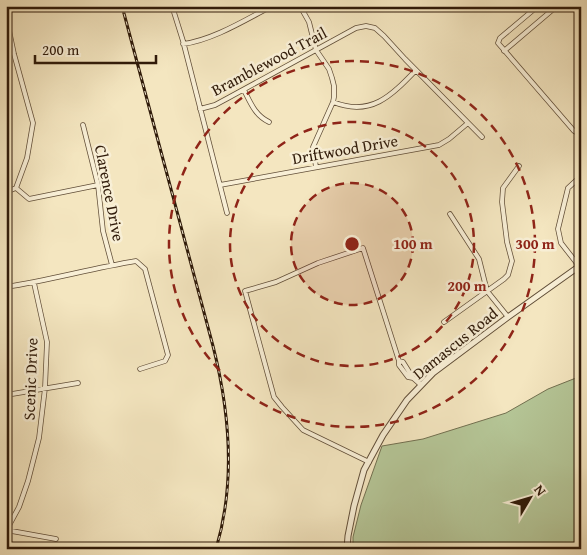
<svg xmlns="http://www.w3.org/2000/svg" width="587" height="555" viewBox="0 0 587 555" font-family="'Gentium Book Plus',serif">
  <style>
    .green { fill: #b5c697; stroke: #727050 }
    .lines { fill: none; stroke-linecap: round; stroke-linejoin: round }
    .minor-casing { stroke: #614e38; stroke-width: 5.5 }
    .tertiary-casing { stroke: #614e38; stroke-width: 7 }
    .minor { stroke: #f8efd6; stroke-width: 4 }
    .tertiary { stroke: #f8efd6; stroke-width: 5 }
    .rail-casing { stroke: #301b0a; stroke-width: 3 }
    .rail { stroke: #f8efd6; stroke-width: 1; stroke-dasharray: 4; stroke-linecap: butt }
    .ring { fill: none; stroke: #8f2418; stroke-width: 2.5; stroke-dasharray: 9 6 }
    .labels { text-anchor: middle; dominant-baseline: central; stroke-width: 5; stroke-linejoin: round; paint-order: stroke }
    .street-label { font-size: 16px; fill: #301b0a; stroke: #f8efd6 }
    .centre { fill: #8f2418; stroke: #f8efd6; stroke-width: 2.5 }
    .ring-label { font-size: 15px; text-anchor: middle; font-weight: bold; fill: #8f2418; stroke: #f8efd6; stroke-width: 5; stroke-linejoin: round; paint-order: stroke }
  </style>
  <rect width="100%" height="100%" fill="#f4e6c0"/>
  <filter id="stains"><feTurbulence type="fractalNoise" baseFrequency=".004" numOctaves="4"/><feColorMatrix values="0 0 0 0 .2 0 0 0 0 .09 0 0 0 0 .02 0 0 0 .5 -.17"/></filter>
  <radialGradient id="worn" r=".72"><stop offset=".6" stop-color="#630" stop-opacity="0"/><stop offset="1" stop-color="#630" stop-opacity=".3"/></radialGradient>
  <!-- green -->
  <path class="green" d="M581 376V549H353V537L361 505 382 446 423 439 506 413 548 389Z"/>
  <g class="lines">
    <!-- minor casing -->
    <g class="minor-casing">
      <path id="minor" d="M172 6 183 41 227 213
        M300 6 309 22 316 50 329 69 332 78 334 86V97L333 102 313 147 316 167
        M538 6 500 38 498 43 574 131 578 133H581
        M577 6 581 11
        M6 16 14 54 33 123 27 158 16 188 6 192
        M183 44C213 40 245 20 272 6
        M504 51 557 6
        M244 90C251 104 255 115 269 122
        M333 102C371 117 391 96 416 70
        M200 109 215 105 228 98 356 28 366 26 375 28 384 36 405 59 482 137
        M83 125 98 185 103 231 112 265
        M220 185 439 145 449 139 468 123
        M16 188 29 199 98 185
        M450 214 479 259 487 291 508 317
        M579 266 561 243 558 229 568 188 581 176
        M6 287C50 280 93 268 136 261L145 269 168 355 165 361 140 369
        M444 322 504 279 508 275 512 261 507 242 502 202 503 188 519 166
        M413 378 408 377 399 365V361L403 362 413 378 421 385
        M6 395 78 383
        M369 462 303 430 282 407 274 397 245 291 276 282 318 263 363 248 399 361
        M6 530 56 539
        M6 531 19 507 28 481 39 438 45 388 47 342 34 283"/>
    </g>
    <!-- tertiary casing -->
    <g class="tertiary-casing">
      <path id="tertiary" d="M347 549 348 536 354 506 364 470 383 435 407 400 433 373 508 317 581 265"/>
    </g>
    <!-- minor -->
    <use href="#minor" class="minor"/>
    <!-- tertiary -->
    <use href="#tertiary" class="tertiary"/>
    <!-- rail casing -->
    <g class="rail-casing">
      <path id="rail" d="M122 6 213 346C230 413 236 482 216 549"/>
    </g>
    <!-- rail -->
    <use href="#rail" class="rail"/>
  </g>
  <!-- distance rings -->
  <circle cx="352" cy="244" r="61" fill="#8f2418" fill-opacity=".12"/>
  <g class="ring">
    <circle cx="352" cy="244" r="61"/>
    <circle cx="352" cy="244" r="122"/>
    <circle cx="352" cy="244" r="183"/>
  </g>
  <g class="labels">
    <!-- street labels -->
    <g class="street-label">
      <text transform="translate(269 61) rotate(-28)">Bramblewood Trail</text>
      <text transform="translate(345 149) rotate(-10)">Driftwood Drive</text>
      <text transform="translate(110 193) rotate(79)">Clarence Drive</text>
      <text transform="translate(455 343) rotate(-39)">Damascus Road</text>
      <text transform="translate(30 379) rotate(-88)">Scenic Drive</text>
    </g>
  </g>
  <circle cx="352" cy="244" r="8" class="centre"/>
  <g class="ring-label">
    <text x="413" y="249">100 m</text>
    <text x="535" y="249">300 m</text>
    <text x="467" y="291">200 m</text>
  </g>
  <!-- margin -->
  <rect width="587" height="555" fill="none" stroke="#f4e6c0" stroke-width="25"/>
  <rect x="8" y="8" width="572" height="540" fill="none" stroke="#301b0a" stroke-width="2.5"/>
  <rect x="12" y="12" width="562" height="530" fill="none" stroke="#301b0a"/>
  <!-- north arrow -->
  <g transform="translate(530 498) rotate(52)" stroke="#f8efd6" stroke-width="4" paint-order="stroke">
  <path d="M0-4L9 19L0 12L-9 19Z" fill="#301b0a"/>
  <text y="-8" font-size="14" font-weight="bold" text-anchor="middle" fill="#301b0a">N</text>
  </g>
  <!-- scale -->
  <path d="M35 55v8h121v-8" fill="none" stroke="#301b0a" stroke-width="2.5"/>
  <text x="42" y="55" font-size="15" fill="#301b0a" stroke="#f8efd6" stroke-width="4" paint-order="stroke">200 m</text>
  <rect width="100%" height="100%" filter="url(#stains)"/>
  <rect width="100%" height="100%" fill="url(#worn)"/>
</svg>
